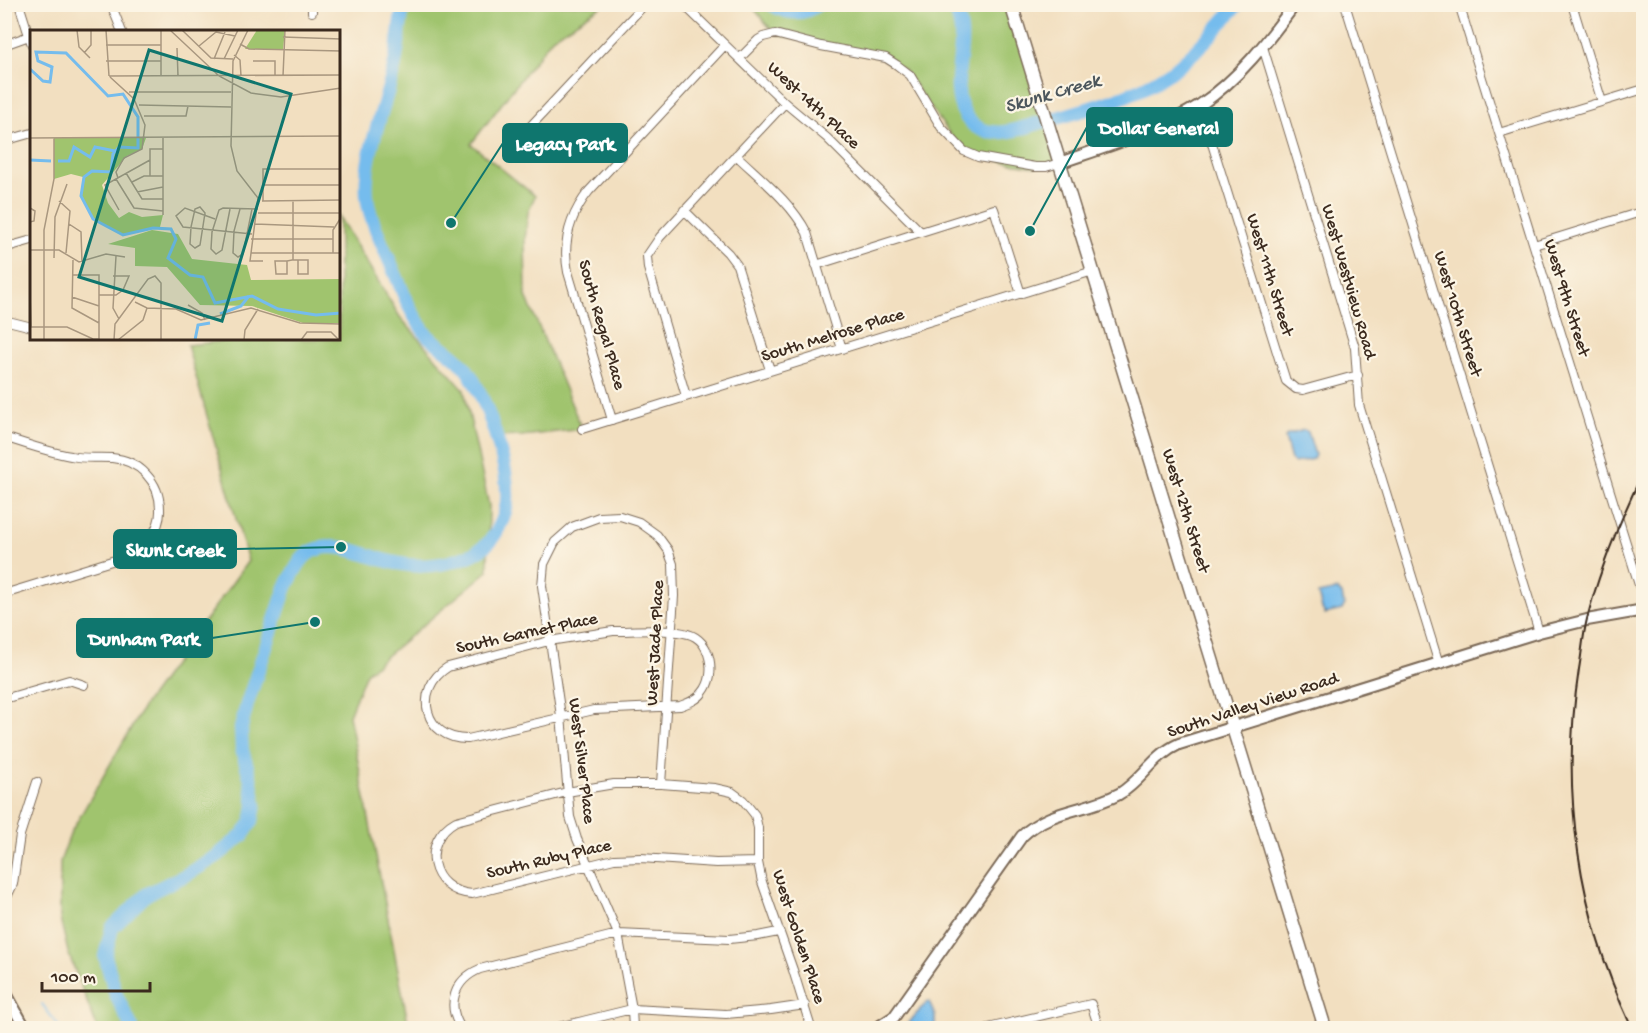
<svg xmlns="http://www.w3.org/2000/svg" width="1648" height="1033" viewBox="0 0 1648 1033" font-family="'Gochi Hand',sans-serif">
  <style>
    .green { fill: #a0c46e; stroke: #6e7746; stroke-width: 1.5 }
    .water { fill: #75bced; stroke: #587386; stroke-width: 1.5 }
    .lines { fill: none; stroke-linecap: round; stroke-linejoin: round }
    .stream { stroke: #75bced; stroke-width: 2 }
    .river { stroke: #75bced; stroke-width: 14 }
    .street-casing { stroke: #7b6957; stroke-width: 10 }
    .secondary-casing { stroke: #7b6957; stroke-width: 14 }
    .primary-casing { stroke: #7b6957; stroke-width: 15 }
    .street { stroke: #fff; stroke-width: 8 }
    .secondary { stroke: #fff; stroke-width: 10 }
    .primary { stroke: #fff; stroke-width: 12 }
    .rail { stroke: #3b2a1e; stroke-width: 2 }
    .labels { text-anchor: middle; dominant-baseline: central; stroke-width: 4.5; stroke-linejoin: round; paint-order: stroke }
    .street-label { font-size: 18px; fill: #3b2a1e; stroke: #fcf5e5 }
    .water-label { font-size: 20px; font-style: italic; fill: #4c565c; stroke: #fcf5e5 }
    .inset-river { fill: none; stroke: #75bced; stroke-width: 3 }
    .inset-road { fill: none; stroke: #a9977f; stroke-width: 1.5 }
    .view { fill: #0f766e; fill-opacity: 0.15; stroke: #0f766e; stroke-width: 3 }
    .inset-edge { fill: none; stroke: #3b2a1e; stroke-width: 3 }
    .leader { fill: none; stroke: #0f766e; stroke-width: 2 }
    .callout-dot { fill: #0f766e; stroke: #fcf5e5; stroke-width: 2 }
    .callout { fill: #0f766e; stroke: #0f766e; stroke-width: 2 }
    .callout-label { font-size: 20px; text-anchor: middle; font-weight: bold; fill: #fff }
  </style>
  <rect width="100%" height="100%" fill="#fcf5e5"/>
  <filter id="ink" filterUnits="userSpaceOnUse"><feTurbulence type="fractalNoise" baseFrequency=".0167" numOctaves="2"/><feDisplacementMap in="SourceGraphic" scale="12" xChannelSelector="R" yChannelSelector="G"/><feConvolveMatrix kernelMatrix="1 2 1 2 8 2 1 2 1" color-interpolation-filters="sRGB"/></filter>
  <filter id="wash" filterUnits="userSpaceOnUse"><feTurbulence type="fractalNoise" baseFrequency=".008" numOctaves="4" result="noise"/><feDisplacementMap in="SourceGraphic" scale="24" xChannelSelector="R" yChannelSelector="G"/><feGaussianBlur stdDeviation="1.35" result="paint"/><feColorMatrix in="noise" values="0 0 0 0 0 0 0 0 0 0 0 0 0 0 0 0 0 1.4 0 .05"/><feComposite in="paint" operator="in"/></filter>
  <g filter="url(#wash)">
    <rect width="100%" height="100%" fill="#f2dfc0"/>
    <!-- green -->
    <path class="green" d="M404 5H603L552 38 471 144 535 196 528 212 525 240 526 296 582 429 522 436 495 437 480 393 464 366 446 348 428 335 414 315 378 234 368 206 366 179 395 62Z
      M751 5H1011L1059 163 1035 167 978 157 960 148 903 69 874 55 775 34Z
      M339 217 400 317 464 390 489 506 488 571 366 673 349 715 409 1028H97L68 952 60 918V862L71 832 145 704 248 561 187 345 245 339H339Z"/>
    <!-- water -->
    <path class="water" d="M1304 430 1308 432 1315 455 1313 459 1294 463 1291 460 1285 438 1287 435Z
      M1337 590 1342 594 1344 606 1342 610 1325 614 1322 609 1318 594Z
      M929 1001 935 1016V1028H904L927 1002Z"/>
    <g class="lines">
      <!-- stream -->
      <path class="stream" d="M42 1004 60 1028"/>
      <!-- river -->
      <path class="river" d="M771 4C786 14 803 16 818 4
        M951 4C976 37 945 80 965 115 970 124 979 130 990 132 1007 135 1027 126 1043 122 1091 108 1142 96 1181 64 1202 46 1220 25 1238 4
        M132 1028 116 995 105 956 112 928 147 894 186 875 217 856 243 835 252 821 255 805 250 777 242 750 241 728 247 704 286 587C292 577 298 560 309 553 335 537 368 558 396 563 419 568 441 566 463 558 479 553 492 542 499 527 505 516 508 504 507 492 507 461 483 388 463 365 453 353 439 346 428 336 423 331 419 323 415 317 407 305 402 289 396 276 387 253 373 229 368 204 360 160 386 107 395 63 399 43 399 24 404 4"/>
    </g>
  </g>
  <g filter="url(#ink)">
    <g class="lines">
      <!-- street casing -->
      <g class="street-casing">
        <path id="street" d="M19 4 32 45
          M111 4 122 32
          M312 4V12
          M683 4 785 103 827 138 920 231
          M1345 4 1539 632
          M1459 4 1644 601
          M1572 4 1602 102
          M4 45 29 36
          M1263 47 1355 348 1359 405 1439 664
          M740 58 758 40 763 37 775 34 821 46 886 58 897 65 910 75 941 127 964 151 978 157 1035 167H1046L1059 163
          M1200 105 1286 381 1296 389 1303 390 1358 375
          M527 130 645 4
          M1499 133 1644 89
          M4 141 32 133
          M736 155C761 179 791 202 807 233L842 349
          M684 210 728 253 737 265 770 370
          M1534 245 1644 211
          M4 248 32 240
          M816 265 994 209 1021 294
          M4 320 32 327
          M686 396 648 268 647 256 660 237 785 103
          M612 420 568 272C562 241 570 215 589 191L725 45
          M582 429 1093 271
          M4 437C26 444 48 452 71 456 84 459 98 457 112 458 139 460 160 482 160 509 161 531 145 545 128 556L4 594
          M613 631C634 631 669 628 688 634 711 640 717 675 703 692 698 700 688 703 680 706L594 710 468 739C424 740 412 689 448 667L549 641Z
          M4 699 69 680 84 685
          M758 862 716 863 641 858 614 859 472 894C429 891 420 841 456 821L567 792 614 784H661L714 788 732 792 743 800 755 815 758 828V862L762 882 793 970 811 1028
          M4 903 13 884 20 835 37 782
          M461 1028C446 1005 454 980 480 969L618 934 729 939 758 936 778 932
          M554 1028 632 1009 726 1014 771 1010 805 1005
          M633 1028 632 1009 618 934 577 839 570 817 561 716 542 586 544 564 555 542 572 527 599 517 620 516 639 522 657 535 668 550 673 564 674 596 661 784
          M988 1028 1091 1004 1099 1028"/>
      </g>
      <!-- secondary casing -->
      <g class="secondary-casing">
        <path id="secondary" d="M1059 163C1105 147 1159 131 1200 105 1239 79 1267 42 1295 4
          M4 990 25 1028
          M877 1028 894 1017 1022 836C1052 808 1085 812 1119 794 1142 781 1152 756 1179 744L1539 632 1587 620 1644 610"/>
      </g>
      <!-- primary casing -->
      <g class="primary-casing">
        <path id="primary" d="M1011 4 1325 1028"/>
      </g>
      <!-- street -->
      <use href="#street" class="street"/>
      <!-- secondary -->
      <use href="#secondary" class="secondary"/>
      <!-- primary -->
      <use href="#primary" class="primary"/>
      <!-- rail -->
      <path class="rail" d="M1632 1028C1578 915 1560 792 1579 669 1582 652 1583 635 1587 619 1600 567 1621 518 1644 470"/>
    </g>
  </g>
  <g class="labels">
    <!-- street labels -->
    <g class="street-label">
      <text transform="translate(813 106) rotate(43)">West 14th Place</text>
      <text transform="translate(1269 275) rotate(73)">West 11th Street</text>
      <text transform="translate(1348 282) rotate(74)">West Westview Road</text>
      <text transform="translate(1566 298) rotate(73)">West 9th Street</text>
      <text transform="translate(1457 314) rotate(73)">West 10th Street</text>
      <text transform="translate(601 325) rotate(74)">South Regal Place</text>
      <text transform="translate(833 336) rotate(-17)">South Melrose Place</text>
      <text transform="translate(1185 511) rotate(73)">West 12th Street</text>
      <text transform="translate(527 634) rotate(-12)">South Garnet Place</text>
      <text transform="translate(656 643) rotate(-87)">West Jade Place</text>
      <text transform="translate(1253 706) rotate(-18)">South Valley View Road</text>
      <text transform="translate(581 761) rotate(83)">West Silver Place</text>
      <text transform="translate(549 860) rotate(-13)">South Ruby Place</text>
      <text transform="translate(798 937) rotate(72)">West Golden Place</text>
    </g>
    <!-- water labels -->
    <g class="water-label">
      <text transform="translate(1053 95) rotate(-16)">Skunk Creek</text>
    </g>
  </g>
  <!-- overview -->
  <g transform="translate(30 30)">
    <rect width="310" height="310" fill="#f2dfc0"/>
    <path d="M227 0 255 1 253 19H215ZM24 108H116L112 119 97 126 72 155 78 173 89 188 99 182 112 187 133 185 130 197 93 205 63 189 51 166 53 147 41 144 24 149ZM122 200 148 204 162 229 217 235 221 250 310 249V293H273L222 276 170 275 137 237 105 236V218L78 214Z" fill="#a0c46e"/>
    <path class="inset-river" d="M0 39 13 51 20 52 22 37 8 31 6 22 36 23 78 66 93 64 108 87V118L89 117 83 124 81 142 62 141 54 147 51 166 63 189 93 205 123 198 141 199 146 209 138 228 160 245 173 247 185 273 222 266 248 279 286 285 311 283M0 130 21 131M28 131H39L44 117 60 127 65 117 85 121M190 284 211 276 219 266M165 310 168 295 180 293"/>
    <path class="inset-road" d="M47 0 49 17 60 28M76 0 79 46M131 0V46M140 0 189 46 221 63 251 67 311 58M152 0 181 28 203 29M218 0 203 31 201 116 207 141 228 168 220 231H233M253 7 311 9M210 14 219 19 311 21M76 15H131M169 16 186 2 205 6M147 18 148 46M54 23 61 15V0M204 25 210 30 211 46M184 29 195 2M194 29 208 0M76 31H131M223 31H245V46M79 46 311 45M253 46 255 0M80 47 104 69 115 95 112 119 94 128 86 142 88 148M99 62H201M109 75 201 77M114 86H156L158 76M0 108 311 106M133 108V185M96 143 112 169H133M120 146V119H133M86 149 104 178 133 181M102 152 114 146H133M233 155H311M107 162 133 157M263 170V230M29 171 40 181 36 223M232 171 311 170M233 171V139H311M170 177 175 183 170 215 165 218 160 214 161 197 165 179ZM0 178 5 181 4 191 0 192M200 179 192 220 186 224 181 219 182 202 189 180 193 178 228 179M210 179 204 201 203 223 208 227 213 224 222 179M89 180 75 155 120 130M228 183H310M185 189 155 178 146 186 153 197 222 204M39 194 51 202 52 232M225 194 304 197M221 209H303M0 220H29L49 232 76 224 95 227M221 223H311M303 223V200L310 189V170M86 226 83 278 89 289M24 228 25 187 37 154M43 230 42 278 69 293M245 231H257V244H246ZM257 231 262 230H278V244H268V230M42 245H69V310M0 263 1 297M69 265H86L93 260 99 246H83M42 267 69 276M105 272 117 278 146 279 171 290 221 278 270 293 311 294M158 275 172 283 175 290M0 297H37L63 309 88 310 113 290 117 278M14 310V200L24 149V108M84 310 85 294 118 249 125 246 131 253V310M214 310 215 300 228 279M271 310 277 302H301L309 310"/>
    <path class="view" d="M119 20 261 64 192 291 49 247Z"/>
    <rect width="310" height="310" class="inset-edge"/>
  </g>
  <!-- callouts -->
  <path class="leader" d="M1030 231L1087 127M451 223L503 143M341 547L236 549M315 622L212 638"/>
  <g class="callout-dot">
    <circle cx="1030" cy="231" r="6"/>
    <circle cx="451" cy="223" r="6"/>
    <circle cx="341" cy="547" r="6"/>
    <circle cx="315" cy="622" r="6"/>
  </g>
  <g class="callout">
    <rect x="1087" y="108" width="145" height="38" rx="6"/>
    <rect x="503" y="124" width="124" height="38" rx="6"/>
    <rect x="114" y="530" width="122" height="38" rx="6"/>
    <rect x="77" y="619" width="135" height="38" rx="6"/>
  </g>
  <g class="callout-label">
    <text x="1159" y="134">Dollar General</text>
    <text x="565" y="150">Legacy Park</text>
    <text x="175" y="556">Skunk Creek</text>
    <text x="144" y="645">Dunham Park</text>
  </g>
  <!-- margin -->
  <rect width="1648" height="1033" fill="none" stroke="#fcf5e5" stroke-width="24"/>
  <!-- scale -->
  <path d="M42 982v9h108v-9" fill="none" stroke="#3b2a1e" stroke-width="3"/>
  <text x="51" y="982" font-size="18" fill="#3b2a1e" stroke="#fcf5e5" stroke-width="4.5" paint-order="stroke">100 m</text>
</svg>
